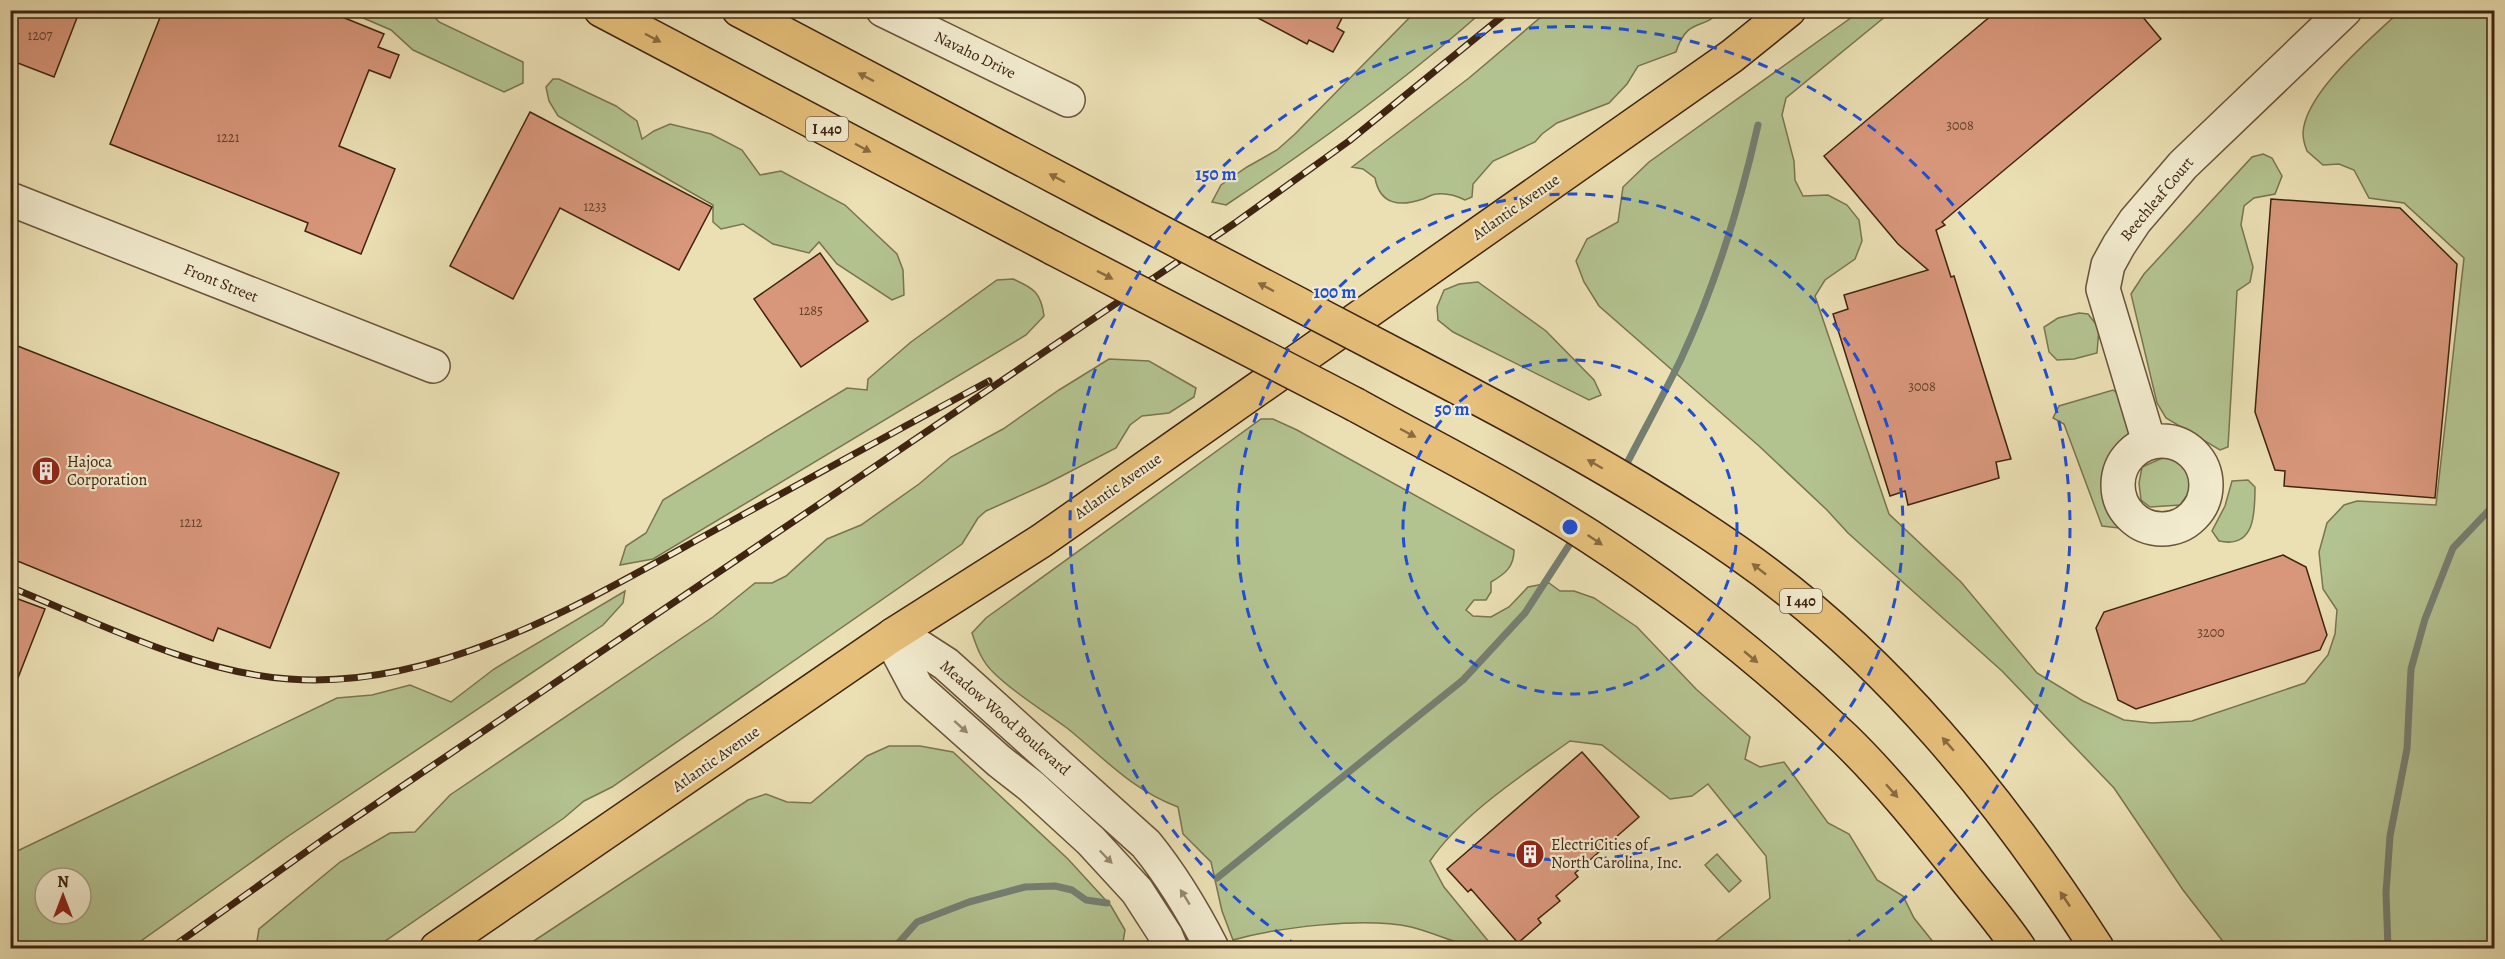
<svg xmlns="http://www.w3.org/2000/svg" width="2505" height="959" viewBox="0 0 2505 959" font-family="Alegreya,serif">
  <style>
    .green { fill: #b3c390; stroke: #797450; stroke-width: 1.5; fill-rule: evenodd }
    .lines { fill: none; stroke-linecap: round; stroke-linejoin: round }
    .stream { stroke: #757f72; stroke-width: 7 }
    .building { fill: #d8977b; stroke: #3f2410; stroke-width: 1.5 }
    .minor-casing { stroke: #6a5339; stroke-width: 36 }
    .major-casing { stroke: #3f2410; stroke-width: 36 }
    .highway-casing { stroke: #3f2410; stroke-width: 36 }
    .minor { stroke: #f2ebce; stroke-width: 33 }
    .major { stroke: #e6c07a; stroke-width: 33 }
    .highway { stroke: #e6c07a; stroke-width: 33 }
    .rail-casing { stroke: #3f2410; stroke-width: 7 }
    .rail { stroke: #f2ebce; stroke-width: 4.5; stroke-dasharray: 14; stroke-linecap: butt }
    .highway-bridge-casing { stroke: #3f2410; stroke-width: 36; stroke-linecap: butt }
    .highway-bridge { stroke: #e6c07a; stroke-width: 33 }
    .oneway { fill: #8a6a40 }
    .oneway2 { fill: #98886f }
    .ring { fill: none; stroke: #1d4ed8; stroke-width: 3; stroke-dasharray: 10 8 }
    .labels { text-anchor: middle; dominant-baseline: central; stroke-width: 4.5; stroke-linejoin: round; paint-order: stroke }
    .number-label { font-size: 14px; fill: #65412b }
    .shield { fill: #f2ebce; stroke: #756049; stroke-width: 1.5 }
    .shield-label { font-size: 15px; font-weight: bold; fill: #3f2410 }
    .street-label { font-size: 16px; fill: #3f2410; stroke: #f2ebce }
    .poi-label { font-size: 16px; fill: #3f2410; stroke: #f2ebce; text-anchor: start }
    .centre { fill: #1d4ed8; stroke: #f2ebce; stroke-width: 3 }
    .ring-label { font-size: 18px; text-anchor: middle; font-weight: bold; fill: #1d4ed8; stroke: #f2ebce; stroke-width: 4.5; stroke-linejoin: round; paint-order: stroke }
  </style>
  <rect width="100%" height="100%" fill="#ebe0b4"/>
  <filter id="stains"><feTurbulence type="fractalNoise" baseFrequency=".00333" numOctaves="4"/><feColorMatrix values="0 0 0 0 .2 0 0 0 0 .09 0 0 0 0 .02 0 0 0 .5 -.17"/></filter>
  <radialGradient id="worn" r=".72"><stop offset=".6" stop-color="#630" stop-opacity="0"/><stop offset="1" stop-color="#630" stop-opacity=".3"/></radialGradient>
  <!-- green -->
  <path class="green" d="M1862 10 1892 11 1786 98 1782 115 1794 161 1795 180 1803 196 1828 195 1847 205 1859 220 1862 241 1855 259 1825 280 1815 296 1889 514 1961 582 2037 673 2083 701 2124 720 2152 723 2192 721 2305 683 2328 655 2335 634 2337 610 2323 589 2319 552 2327 523 2344 505 2357 501 2436 505 2464 258 2404 203 2369 198 2354 170 2339 164 2323 165 2307 151C2305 146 2303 139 2303 133 2305 92 2372 38 2400 11H2494V814L2487 817 2494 840V948H2228L2183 890 2114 788 2002 671 1848 533 1827 510 1759 446 1599 306 1584 282 1576 261 1587 239 1618 222 1623 187 1649 162Z
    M347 11H429L439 22 523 62V83L504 92 413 50 391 30Z
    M1416 11H1483C1403 82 1315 146 1226 205L1212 202 1221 185 1247 167 1277 150 1295 134Z
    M1548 11H1719C1705 31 1687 16 1676 52L1638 66 1627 84 1609 103 1557 123 1542 134 1535 142 1493 161 1473 184 1472 197 1465 200C1457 196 1446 193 1437 194 1432 194 1428 197 1423 199 1400 207 1380 205 1375 178L1363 169 1352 167 1469 78Z
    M553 79H559L616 106 637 121 642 139 654 131 670 124 711 134 742 150 760 175 781 171 845 205 897 254 903 270 904 295 892 300 837 264 819 242 809 253 773 244 743 224 721 229 713 222V205L558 116 549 101 546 87Z
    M2263 154 2272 158 2282 176 2275 194 2254 198 2244 206 2241 225 2253 267 2250 282 2237 291 2228 447 2220 450 2166 418 2157 403 2131 294 2144 274 2252 157Z
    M1013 279C1034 288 1041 293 1044 316L1026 335 653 559 620 565 626 546 646 533 663 500 847 388 867 390 868 379 911 342 997 280Z
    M1478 282 1546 331 1594 380 1601 395 1589 400 1453 332 1438 320 1437 307 1444 290 1459 284Z
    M2079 313 2088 314 2099 328 2097 353 2074 359 2057 360 2049 352 2044 327 2058 318Z
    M1109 359 1149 361 1196 388 1194 397 1169 413 1142 416 1130 425 1116 448 1046 484 986 511 978 518 962 544 612 787 584 801 564 818 375 948H247L257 941 259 929 340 862 390 833 415 832 450 795 713 617 755 583H772L786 576 827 539 861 525 919 484 951 457 1003 429 1059 390Z
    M2113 390 2131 404 2137 434 2113 456 2111 488 2123 519 2119 528 2102 526 2064 424 2053 418 2059 406Z
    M1261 419H1273L1297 430 1514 550C1514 567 1505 574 1491 582V592L1486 600H1474L1466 610 1473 616 1491 617 1509 607 1528 587 1549 583 1560 591H1574L1594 598 1637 627 1696 689 1750 737 1745 759 1760 767 1784 762 1828 823 1849 834 1877 880 1903 896 1914 918 1938 948H1707L1770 898 1766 856 1708 784 1692 796 1670 799 1602 745 1570 741C1524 774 1462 814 1430 861L1444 887 1494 948C1463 949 1440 934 1411 927 1364 917 1279 927 1233 940L1222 911 1211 862 1183 834 1178 807C1132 790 1104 758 1067 728 1043 710 1015 694 994 673 982 662 977 648 972 633L986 618Z
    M2173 456 2191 473 2193 487 2180 505 2150 507 2141 500 2139 483 2142 467 2160 459Z
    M2248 480 2255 487C2255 513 2255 549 2219 541L2212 531 2225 506 2232 481Z
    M625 591 623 603 603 625 287 837 131 948H11V854L337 698 372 695 410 685 451 702 494 669ZM45 878H81V914H45Z
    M889 746H920L953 752 1068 859 1111 906 1125 930 1122 948H523L748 800 766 794 787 802 811 803 867 756Z
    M1717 854 1741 881 1729 892 1705 865Z"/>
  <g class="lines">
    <!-- stream -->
    <path class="stream" d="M1624 469C1643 432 1663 396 1681 359 1716 284 1740 205 1758 125
      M1217 878 1463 680 1525 613 1575 536
      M894 948 917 922 969 902 1025 887 1055 886 1072 890 1086 900 1107 903
      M2388 948 2386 893 2390 836 2407 749 2411 669 2425 619 2453 548 2494 505"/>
  </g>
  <!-- building -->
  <path class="building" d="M10 10H80L54 77 10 60Z
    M163 10H325L384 34 378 47 399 55 390 78 369 70 339 146 395 169 361 254 305 231 308 223 110 144Z
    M1243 10H1346L1337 28 1344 32 1333 52 1309 40 1307 44Z
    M1998 10H2137L2161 39 1942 222 1945 225 1936 230 1951 277 1954 276 2011 459 1996 462 1999 478 1908 505 1905 491 1890 496 1833 314 1848 309 1844 295 1928 270 1898 244 1824 156Z
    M530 112 712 207 679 270 560 208 513 299 450 266Z
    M2271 199 2400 208 2457 264 2435 498 2284 486 2285 471 2275 470 2255 412Z
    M820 253 868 321 801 367 754 299Z
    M10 343 339 473 270 648 218 628 213 641 10 558Z
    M2283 555 2306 567 2327 635 2320 650 2136 709 2118 700 2096 628 2104 612Z
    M10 596 45 609 12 693H10Z
    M1582 752 1639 817 1575 873 1578 877 1556 896 1560 901 1538 919 1541 923 1518 943 1471 889 1468 892 1447 869Z"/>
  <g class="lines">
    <!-- minor casing -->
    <g class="minor-casing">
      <path id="minor" d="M883 10 1068 100
        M10 199 433 366
        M2118 485a44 44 0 1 1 88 0a44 44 0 1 1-88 0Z
        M2149 442 2103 289 2108 265 2119 245 2135 221 2183 165 2345 10
        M893 635 915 644 946 664 1146 844C1173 877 1193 911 1212 948
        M893 635 899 654 917 688 999 761 1031 786 1091 841 1137 891 1166 936 1171 948"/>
    </g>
    <!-- major casing -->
    <g class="major-casing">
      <path id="major" d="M437 948 893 635 1041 541 1732 56 1789 10"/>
    </g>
    <!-- highway casing -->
    <g class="highway-casing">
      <path id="highway" d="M601 10 1053 248
        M739 10 1109 205
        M1411 363C1522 421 1634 480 1737 552 1886 656 2000 797 2097 948
        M1356 405C1434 448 1514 488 1589 536 1680 595 1767 664 1845 739 1886 779 1923 825 1958 869 1978 895 2001 921 2019 948"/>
    </g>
    <!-- minor -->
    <use href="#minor" class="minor"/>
    <!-- major -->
    <use href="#major" class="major"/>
    <!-- highway -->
    <use href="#highway" class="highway"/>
    <!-- rail casing -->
    <g class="rail-casing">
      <path id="rail" d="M10 587C96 622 197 673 289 679 443 691 596 595 726 524 814 476 901 428 989 381
        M171 948 324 839 1235 223 1349 141 1510 10"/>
    </g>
    <!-- rail -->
    <use href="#rail" class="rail"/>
    <!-- highway-bridge casing -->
    <g class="highway-bridge-casing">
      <path id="highway-bridge" d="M1109 205 1411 363
        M1053 248 1356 405"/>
    </g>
    <!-- highway-bridge -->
    <use href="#highway-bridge" class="highway-bridge"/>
  </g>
  <!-- one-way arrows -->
  <defs><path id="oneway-solid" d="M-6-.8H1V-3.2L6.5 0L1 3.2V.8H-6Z" transform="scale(1.5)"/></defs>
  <g class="oneway">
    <use href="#oneway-solid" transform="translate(653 38) rotate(28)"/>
    <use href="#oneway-solid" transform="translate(866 77) rotate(-152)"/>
    <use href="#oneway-solid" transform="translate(863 148) rotate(28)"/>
    <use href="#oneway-solid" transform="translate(1057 178) rotate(-152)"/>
    <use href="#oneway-solid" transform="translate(1105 275) rotate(27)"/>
    <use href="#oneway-solid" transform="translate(1266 287) rotate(-152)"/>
    <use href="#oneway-solid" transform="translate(1408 433) rotate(28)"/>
    <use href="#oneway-solid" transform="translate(1595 464) rotate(-150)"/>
    <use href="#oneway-solid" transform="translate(1595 540) rotate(34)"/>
    <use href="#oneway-solid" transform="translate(1759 569) rotate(-142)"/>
    <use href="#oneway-solid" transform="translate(1751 657) rotate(40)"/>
    <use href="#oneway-solid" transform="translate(1948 744) rotate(-131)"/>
    <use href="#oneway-solid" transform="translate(1892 791) rotate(48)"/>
    <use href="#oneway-solid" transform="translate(2065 899) rotate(-124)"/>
  </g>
  <g class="oneway2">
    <use href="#oneway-solid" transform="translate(961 727) rotate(42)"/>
    <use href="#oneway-solid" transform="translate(1106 857) rotate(46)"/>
    <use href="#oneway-solid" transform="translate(1185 897) rotate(-122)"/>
  </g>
  <!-- distance rings -->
  <g class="ring">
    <circle cx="1570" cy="527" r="167"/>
    <circle cx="1570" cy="527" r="333"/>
    <path d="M1298 946A500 500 0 1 1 1842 946"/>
  </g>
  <!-- icons -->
  <defs>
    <g id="building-disc" transform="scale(1.5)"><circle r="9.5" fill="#8f2418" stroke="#f2ebce"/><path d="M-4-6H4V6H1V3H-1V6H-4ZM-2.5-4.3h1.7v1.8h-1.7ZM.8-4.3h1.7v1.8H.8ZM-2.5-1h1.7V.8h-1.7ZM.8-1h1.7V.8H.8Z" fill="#fff"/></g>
  </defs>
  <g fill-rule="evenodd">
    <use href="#building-disc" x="46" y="471"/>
    <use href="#building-disc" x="1530" y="854"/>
  </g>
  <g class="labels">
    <!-- number labels -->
    <g class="number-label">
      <text x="40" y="35">1207</text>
      <text x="1960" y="125">3008</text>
      <text x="228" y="137">1221</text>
      <text x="595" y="206">1233</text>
      <text x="811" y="310">1285</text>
      <text x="1922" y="386">3008</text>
      <text x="191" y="522">1212</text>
      <text x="2211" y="632">3200</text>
    </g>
    <!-- shield labels -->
    <g class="shield">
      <rect x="806" y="117" width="42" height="24" rx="4.5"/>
      <rect x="1780" y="589" width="42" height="24" rx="4.5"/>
    </g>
    <g class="shield-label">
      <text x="827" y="129">I 440</text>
      <text x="1801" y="601">I 440</text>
    </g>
    <!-- street labels -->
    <g class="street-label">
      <text transform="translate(975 55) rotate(26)">Navaho Drive</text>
      <text transform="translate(2157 199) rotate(-50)">Beechleaf Court</text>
      <text transform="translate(1516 207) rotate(-35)">Atlantic Avenue</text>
      <text transform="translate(221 283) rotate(22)">Front Street</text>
      <text transform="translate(1118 486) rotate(-35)">Atlantic Avenue</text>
      <text transform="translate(1005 718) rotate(41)">Meadow Wood Boulevard</text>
      <text transform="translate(716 759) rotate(-35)">Atlantic Avenue</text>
    </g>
    <!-- poi labels -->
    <g class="poi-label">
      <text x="67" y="462">Hajoca<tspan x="67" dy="18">Corporation</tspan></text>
      <text x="1551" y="845">ElectriCities of<tspan x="1551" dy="18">North Carolina, Inc.</tspan></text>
    </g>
  </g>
  <circle cx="1570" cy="527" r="9" class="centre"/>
  <g class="ring-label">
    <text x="1216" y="180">150 m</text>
    <text x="1335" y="298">100 m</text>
    <text x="1452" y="415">50 m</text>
  </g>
  <!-- margin -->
  <rect width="2505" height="959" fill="none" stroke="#ebe0b4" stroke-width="36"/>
  <rect x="12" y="12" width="2481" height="935" fill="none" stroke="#3f2410" stroke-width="3"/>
  <rect x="18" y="18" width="2469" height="923" fill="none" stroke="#3f2410" stroke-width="1.5"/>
  <!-- north arrow -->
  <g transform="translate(63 896)"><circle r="28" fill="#f2ebce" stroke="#aa9b82" stroke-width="1.5"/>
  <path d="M0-4.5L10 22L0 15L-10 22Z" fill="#8f2418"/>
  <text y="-9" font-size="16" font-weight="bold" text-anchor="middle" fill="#3f2410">N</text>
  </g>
  <rect width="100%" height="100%" filter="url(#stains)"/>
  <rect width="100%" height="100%" fill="url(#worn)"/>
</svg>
